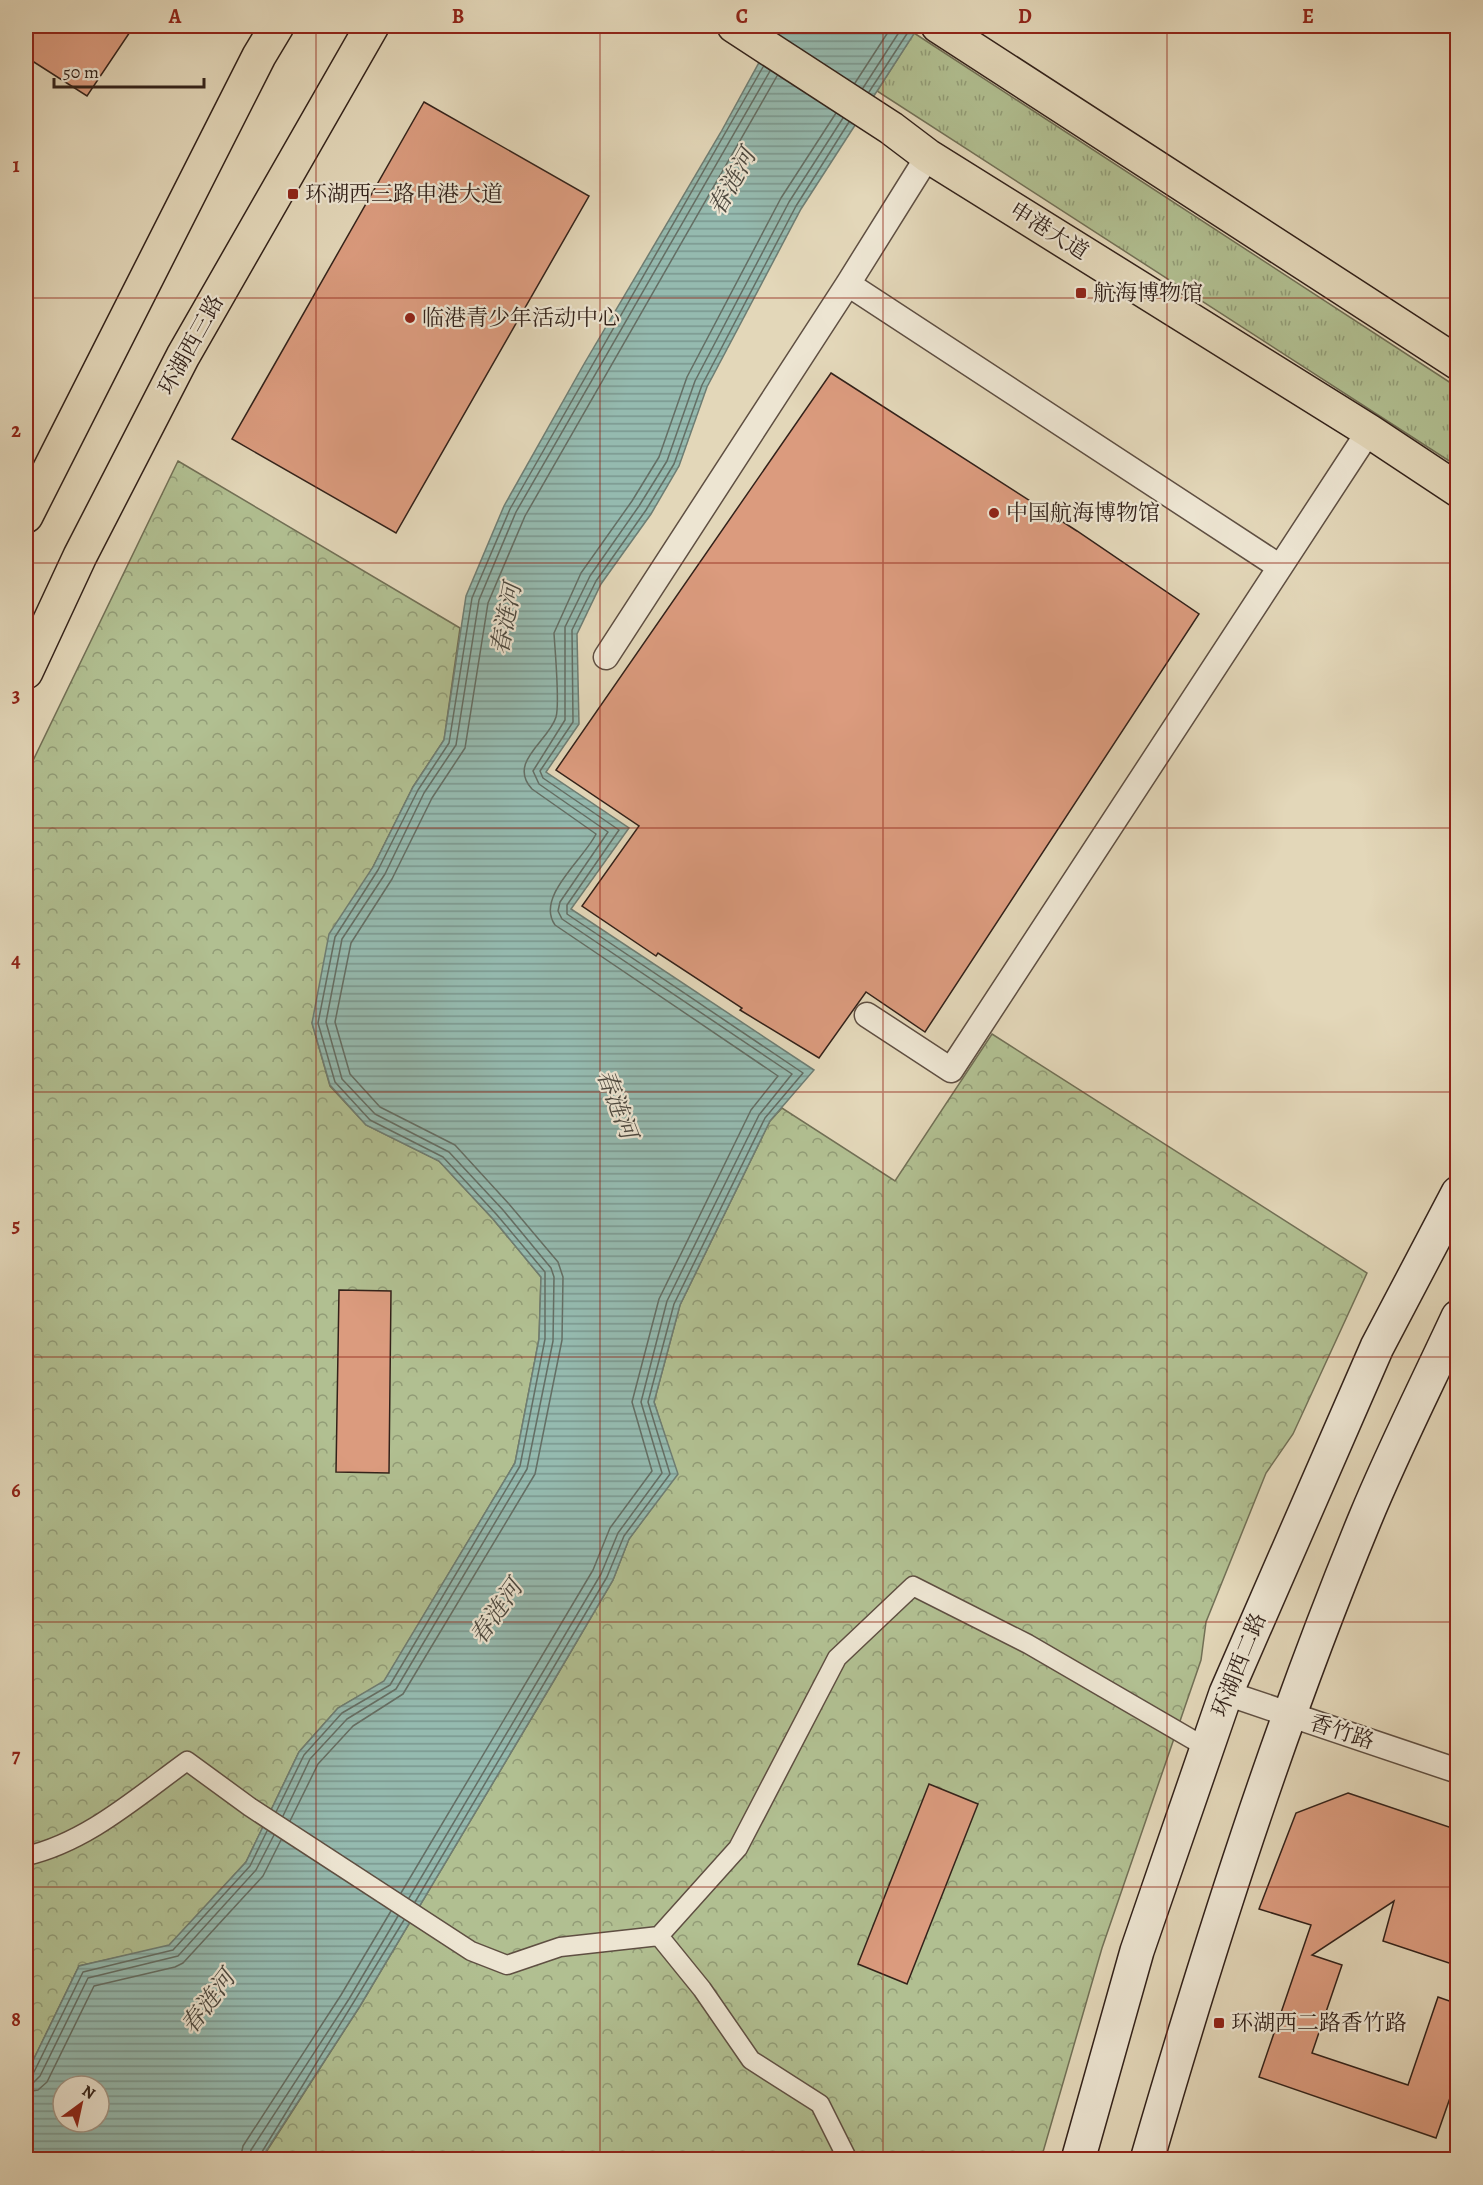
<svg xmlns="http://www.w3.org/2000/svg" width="1483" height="2185" viewBox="0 0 1483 2185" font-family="Alegreya,'Noto Serif SC',serif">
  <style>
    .grass { fill: url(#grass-tufts); stroke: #727056; stroke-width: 1.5 }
    .park { fill: url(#park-crowns); stroke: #727056; stroke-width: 1.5 }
    .water { fill: url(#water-rules); stroke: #6e7d73; stroke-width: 1.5; fill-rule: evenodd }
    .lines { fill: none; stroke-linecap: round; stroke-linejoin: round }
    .shore { stroke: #646e64; stroke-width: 1.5 }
    .building { fill: #db9b7e; stroke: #33221a; stroke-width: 1.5 }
    .pedestrian-casing { stroke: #5f4f42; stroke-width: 21 }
    .minor-casing { stroke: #5f4f42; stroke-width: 27 }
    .secondary-casing { stroke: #33221a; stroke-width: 36 }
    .primary-casing { stroke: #33221a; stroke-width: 36 }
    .pedestrian { stroke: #ede5d2; stroke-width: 18 }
    .minor { stroke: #ede5d2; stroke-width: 24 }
    .secondary { stroke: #ede5d2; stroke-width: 33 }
    .primary { stroke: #e3d7b9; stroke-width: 33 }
    .grid { fill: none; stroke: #8f2418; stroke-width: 1.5; stroke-opacity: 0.55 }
    .poi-dot { fill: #8f2418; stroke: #ede5d2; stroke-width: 2 }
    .labels { text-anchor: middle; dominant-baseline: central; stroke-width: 4.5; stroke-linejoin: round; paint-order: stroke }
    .poi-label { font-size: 22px; fill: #33221a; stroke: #ede5d2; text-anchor: start }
    .street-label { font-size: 22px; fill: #33221a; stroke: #ede5d2 }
    .water-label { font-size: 24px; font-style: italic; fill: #4c483f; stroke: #ede5d2 }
    .neatline { fill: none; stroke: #8f2418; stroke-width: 2 }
    .grid-label { font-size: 20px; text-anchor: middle; font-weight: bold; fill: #8f2418 }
  </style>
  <defs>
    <pattern id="grass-tufts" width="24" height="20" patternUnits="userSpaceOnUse" patternTransform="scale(1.5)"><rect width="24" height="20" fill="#b1bf91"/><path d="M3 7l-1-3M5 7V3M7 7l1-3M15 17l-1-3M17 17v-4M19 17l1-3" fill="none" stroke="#919b76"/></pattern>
    <pattern id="park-crowns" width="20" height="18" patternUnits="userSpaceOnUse" patternTransform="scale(1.5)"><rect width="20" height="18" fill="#b1bf91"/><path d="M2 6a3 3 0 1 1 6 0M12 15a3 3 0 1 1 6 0" fill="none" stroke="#919b76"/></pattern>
    <pattern id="water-rules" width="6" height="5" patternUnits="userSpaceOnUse" patternTransform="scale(1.5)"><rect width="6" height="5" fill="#95baaf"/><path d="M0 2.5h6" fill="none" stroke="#7a978e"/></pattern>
  </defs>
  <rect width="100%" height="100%" fill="#e3d7b9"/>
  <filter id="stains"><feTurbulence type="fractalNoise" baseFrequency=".00333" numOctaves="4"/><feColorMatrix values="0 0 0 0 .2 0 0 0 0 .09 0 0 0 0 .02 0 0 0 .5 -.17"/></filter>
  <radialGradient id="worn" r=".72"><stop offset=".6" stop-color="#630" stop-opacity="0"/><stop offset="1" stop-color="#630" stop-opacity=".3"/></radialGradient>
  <!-- grass -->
  <path class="grass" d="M914 33 1457 387V466L877 91Z"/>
  <!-- park -->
  <path class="park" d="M178 461 460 628 444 740 413 787 373 867 312 1023 330 1086 366 1125 439 1161 493 1219 541 1277 539 1339 515 1463 384 1682 338 1708 299 1752 246 1862 169 1946 79 1966 26 2075V775Z
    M992 1034 1367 1273 1293 1434 1266 1473 1206 1622 1201 1660 1102 1948 1041 2159 261 2160 360 2006 553 1682 613 1580 629 1539 677 1474 654 1402 680 1305 770 1121 782 1108 895 1181Z"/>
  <!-- water -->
  <path class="water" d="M779 26H919L801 209 707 387 679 466 651 514 601 584 577 634 579 724 546 772 629 828 571 909 814 1070 770 1121 680 1305 654 1402 678 1474 629 1539 613 1580 553 1682 360 2006 261 2159H26V2075L79 1966 169 1945 246 1862 299 1752 338 1708 384 1681 515 1463 539 1339 541 1277 493 1219 439 1161 366 1125 330 1085 312 1023 329 934 373 867 413 787 444 740 466 596 504 506 584 364 721 132ZM63 2086H99V2122H63Z"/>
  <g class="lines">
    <!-- shore -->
    <path class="shore" d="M855 83 892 26
      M863 88 903 26
      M869 92 912 26
      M276 1812 304 1755 342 1713 390 1685 520 1466 545 1339V1272L497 1215 443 1157 370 1120 335 1082 318 1023 335 937 378 870 418 790 449 743 472 598 510 509 763 67
      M283 1816 310 1759 347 1719 396 1689 527 1469 553 1341 554 1277 551 1268 503 1210 449 1152 375 1114 342 1079 326 1022 342 939 385 874 424 793 456 745 479 600 516 512 770 71
      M290 1821 318 1764 353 1726 403 1694 535 1474 562 1340 563 1277 558 1262 509 1204 455 1145 380 1107 350 1074 335 1022 351 943 392 879 432 798 465 748 488 603 525 516 777 76
      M401 1893 593 1570 610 1528 652 1471 632 1402 659 1299 751 1110 778 1076 555 925C535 897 584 859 596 834L532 789C507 762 549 741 556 717 560 704 555 651 554 633L581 573 632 501 659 457 687 377 781 198 836 113
      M409 1898 601 1574 618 1533 662 1473 641 1402 667 1301 759 1115 792 1074 562 919 558 911 560 902 608 832 539 784 533 771 565 720V627L590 576 639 506 667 461 695 381 789 202 843 118
      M415 1902 607 1577 624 1536 670 1474 648 1402 674 1304 765 1118 803 1073 567 914V905L619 830 543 778 540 771 573 722 572 630 596 581 646 510 674 464 702 385 796 206 849 122
      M26 2076 34 2072 83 1972 173 1950 250 1866 267 1831
      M26 2083 34 2082 40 2076 88 1978 178 1956 256 1870 274 1835
      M26 2092 38 2090 47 2082 94 1986 175 1967 183 1963 263 1876 281 1840
      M240 2160 243 2146 341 1995 391 1911
      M249 2160 251 2150 349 1999 398 1916
      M257 2160 404 1920"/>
  </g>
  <!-- building -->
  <path class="building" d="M26 26H134L87 96 26 57Z
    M424 102 589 196 396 533 232 439Z
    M831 373 1077 531 1199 614 925 1032 866 992 819 1058 740 1010 742 1008 658 953 656 956 582 906 639 826 556 770Z
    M339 1290 391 1291 389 1473 336 1472Z
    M929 1784 978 1804 907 1984 858 1964Z
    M1348 1793 1458 1830V1966L1383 1941 1394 1901 1312 1955 1342 1965 1312 2053 1408 2085 1438 1997 1458 2004V2075L1436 2138 1259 2077 1311 1925 1259 1909 1296 1813Z"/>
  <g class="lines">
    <!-- pedestrian casing -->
    <g class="pedestrian-casing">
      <path id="pedestrian" d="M26 1856C87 1842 137 1797 187 1761L250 1807 471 1951 507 1965 560 1947 659 1936 702 1989 751 2060 820 2104 848 2160
        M659 1936 738 1848 837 1658 913 1586 1028 1644 1207 1748"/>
    </g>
    <!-- minor casing -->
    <g class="minor-casing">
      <path id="minor" d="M848 284 1280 567
        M606 657 848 284 928 156
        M867 1015 951 1070 1369 431
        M1226 1693 1458 1771"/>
    </g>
    <!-- secondary casing -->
    <g class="secondary-casing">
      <path id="secondary" d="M1078 2160 1137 1951 1226 1693 1377 1347 1458 1193
        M1147 2160C1210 1943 1279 1727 1365 1519 1393 1451 1427 1384 1458 1317"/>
    </g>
    <!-- primary casing -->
    <g class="primary-casing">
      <path id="primary" d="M734 26 891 128 928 156 1369 431 1458 490
        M938 26 1458 363
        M26 516 259 56 277 26
        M26 672 80 556 183 356 372 26"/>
    </g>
    <!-- pedestrian -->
    <use href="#pedestrian" class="pedestrian"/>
    <!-- minor -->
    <use href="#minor" class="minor"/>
    <!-- secondary -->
    <use href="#secondary" class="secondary"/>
    <!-- primary -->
    <use href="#primary" class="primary"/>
  </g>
  <!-- grid -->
  <path class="grid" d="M316 26V2160M600 26V2160M883 26V2160M1167 26V2160M26 298H1458M26 563H1458M26 828H1458M26 1092H1458M26 1357H1458M26 1622H1458M26 1887H1458"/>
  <!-- markers -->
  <g class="poi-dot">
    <rect x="287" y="188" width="12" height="12" rx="3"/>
    <rect x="1075" y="287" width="12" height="12" rx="3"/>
    <circle cx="410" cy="318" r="6"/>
    <circle cx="994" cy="513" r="6"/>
    <rect x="1213" y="2017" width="12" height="12" rx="3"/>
  </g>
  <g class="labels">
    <!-- poi labels -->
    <g class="poi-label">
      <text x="305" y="194">环湖西三路申港大道</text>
      <text x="1093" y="293">航海博物馆</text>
      <text x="422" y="318">临港青少年活动中心</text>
      <text x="1006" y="513">中国航海博物馆</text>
      <text x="1231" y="2023">环湖西二路香竹路</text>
    </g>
    <!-- street labels -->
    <g class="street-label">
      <text transform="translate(1049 231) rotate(32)">申港大道</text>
      <text transform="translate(191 345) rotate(-61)">环湖西三路</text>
      <text transform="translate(1239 1665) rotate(-68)">环湖西二路</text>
      <text transform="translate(1342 1732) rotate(18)">香竹路</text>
    </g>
    <!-- water labels -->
    <g class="water-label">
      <text transform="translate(732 182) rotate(-61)">春涟河</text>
      <text transform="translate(506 619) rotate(-79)">春涟河</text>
      <text transform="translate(617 1104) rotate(69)">春涟河</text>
      <text transform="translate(496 1612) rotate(-55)">春涟河</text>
      <text transform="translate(208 2002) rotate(-53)">春涟河</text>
    </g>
  </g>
  <!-- margin -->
  <rect width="1483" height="2185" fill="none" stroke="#e3d7b9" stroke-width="66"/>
  <!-- north arrow -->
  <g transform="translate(81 2104) rotate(33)"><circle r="28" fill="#ede5d2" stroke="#a39788" stroke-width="1.5"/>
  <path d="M0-4.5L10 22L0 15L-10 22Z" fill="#8f2418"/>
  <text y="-9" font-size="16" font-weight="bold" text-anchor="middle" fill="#33221a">N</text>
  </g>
  <!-- scale -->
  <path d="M54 78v9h150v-9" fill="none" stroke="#33221a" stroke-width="3"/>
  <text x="63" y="78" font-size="18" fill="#33221a" stroke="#ede5d2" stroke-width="4.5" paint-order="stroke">50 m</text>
  <rect x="33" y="33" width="1417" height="2119" class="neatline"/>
  <g class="grid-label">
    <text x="175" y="23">A</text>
    <text x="458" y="23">B</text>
    <text x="742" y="23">C</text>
    <text x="1025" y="23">D</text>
    <text x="1308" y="23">E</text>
    <text x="16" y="172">1</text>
    <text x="16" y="437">2</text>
    <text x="16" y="702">3</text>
    <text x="16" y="967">4</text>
    <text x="16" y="1232">5</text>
    <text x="16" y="1497">6</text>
    <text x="16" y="1762">7</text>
    <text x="16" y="2026">8</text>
  </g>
  <rect width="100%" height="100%" filter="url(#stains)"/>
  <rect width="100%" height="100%" fill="url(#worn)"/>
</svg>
